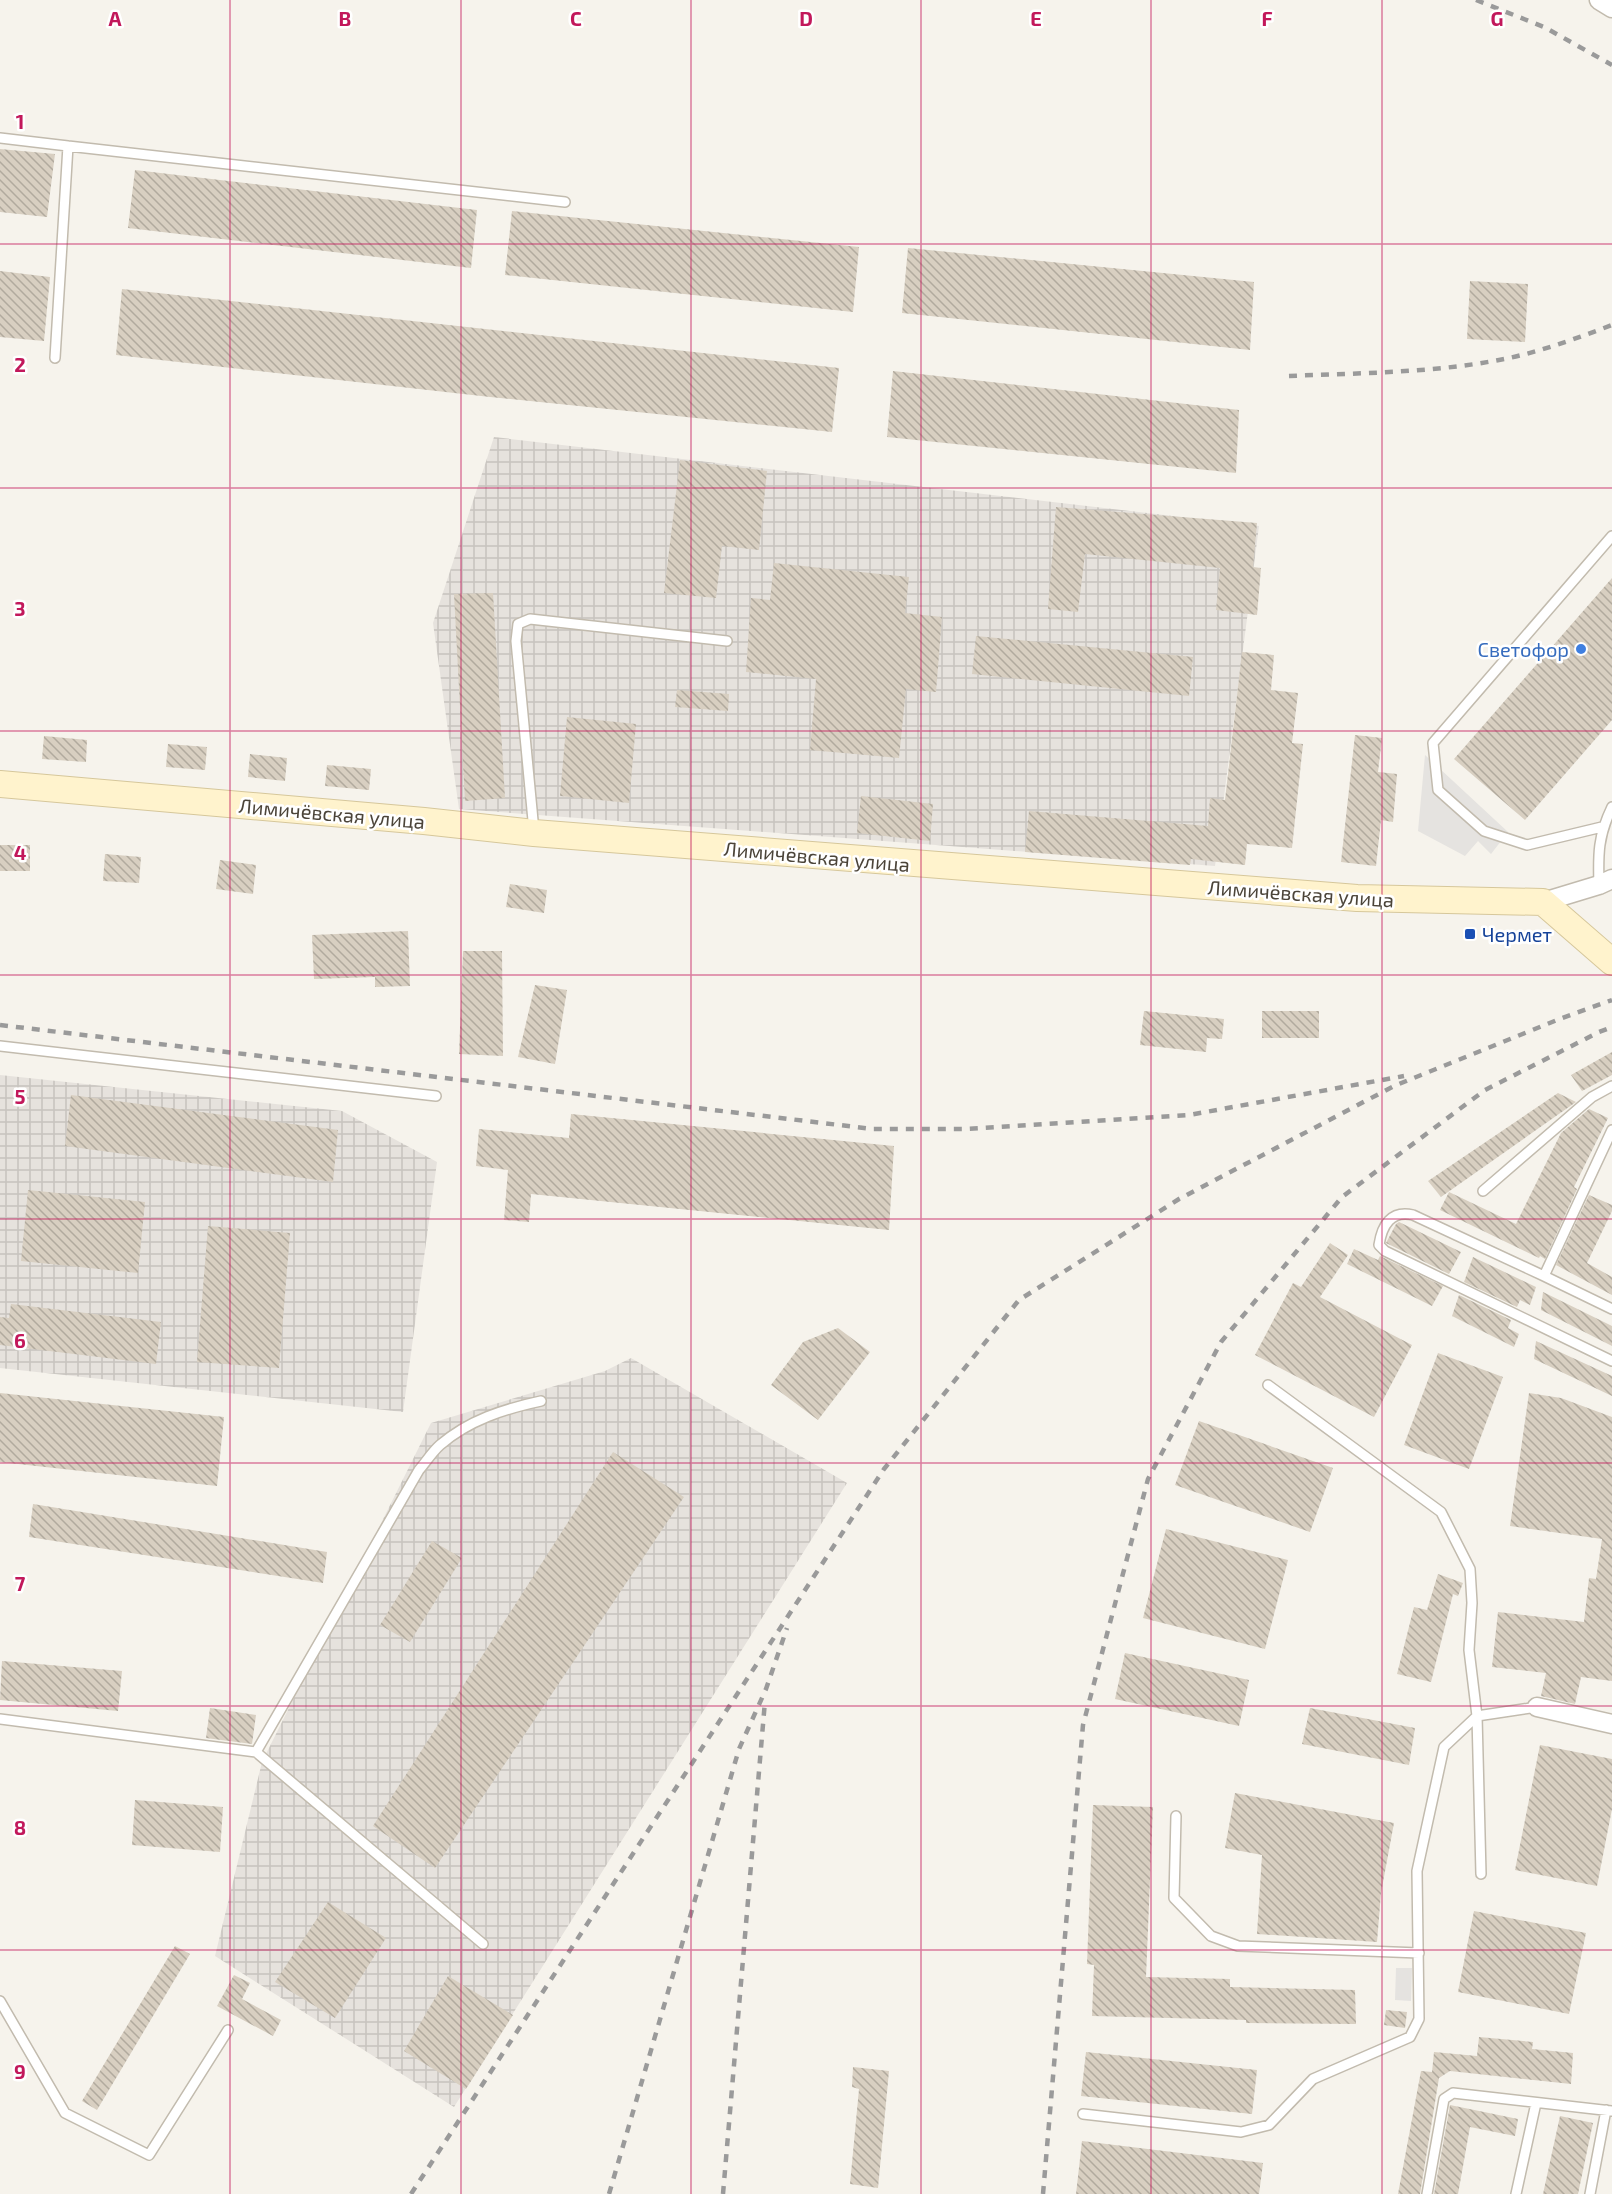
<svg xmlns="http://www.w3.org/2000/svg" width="1612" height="2194" viewBox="0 0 1612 2194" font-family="'Exo 2',sans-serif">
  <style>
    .industrial { fill: url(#industrial-grid) }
    .parking { fill: #e5e3e0 }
    .building { fill: url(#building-back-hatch) }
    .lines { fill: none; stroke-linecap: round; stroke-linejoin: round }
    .lane-casing { stroke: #c2bbae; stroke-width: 12 }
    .street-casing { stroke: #c2bbae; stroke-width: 21 }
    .secondary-casing { stroke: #d6c79b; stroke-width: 28 }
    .lane { stroke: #fff; stroke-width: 9 }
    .street { stroke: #fff; stroke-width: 18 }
    .secondary { stroke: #fff3cd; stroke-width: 26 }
    .rail { stroke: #9a9a9a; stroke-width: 4.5; stroke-dasharray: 8 8; stroke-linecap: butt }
    .grid { fill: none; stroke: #c2185b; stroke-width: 1.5; stroke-opacity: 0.55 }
    .shop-dot { fill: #3f7fe0; stroke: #fff; stroke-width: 2 }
    .transit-dot { fill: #1a4fb4; stroke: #fff; stroke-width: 2 }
    .labels { text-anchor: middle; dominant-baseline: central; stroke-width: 5; stroke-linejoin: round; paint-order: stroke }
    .shop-label { font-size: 20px; fill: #366cbe; stroke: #fff; text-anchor: end }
    .street-label { font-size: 20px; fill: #4b4439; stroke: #fff }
    .transit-label { font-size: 20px; fill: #164399; stroke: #fff; text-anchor: start }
    .grid-label { font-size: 20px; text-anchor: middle; font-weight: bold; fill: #c2185b; stroke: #fff; stroke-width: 5; stroke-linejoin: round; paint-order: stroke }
  </style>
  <defs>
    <pattern id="industrial-grid" width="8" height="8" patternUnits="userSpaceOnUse" patternTransform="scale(1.5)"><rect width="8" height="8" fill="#e6e2dd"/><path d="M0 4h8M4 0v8" fill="none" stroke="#c7c3be"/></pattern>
    <pattern id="building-back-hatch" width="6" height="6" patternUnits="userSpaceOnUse" patternTransform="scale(1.5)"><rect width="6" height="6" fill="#d8cfc1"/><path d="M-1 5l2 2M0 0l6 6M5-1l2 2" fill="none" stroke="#b1aa9e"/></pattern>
  </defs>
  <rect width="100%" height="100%" fill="#f6f3ec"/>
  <!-- industrial -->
  <path class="industrial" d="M494 437 1259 526 1215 866 459 809 433 623Z
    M0 1075 342 1111 437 1162 403 1412 0 1368Z
    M631 1358 847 1483 454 2107 215 1956 262 1762 431 1423 605 1371Z"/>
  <!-- parking -->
  <path class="parking" d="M1425 755 1508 832 1491 854 1478 841 1465 856 1418 831Z
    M1396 1968H1412L1411 2001 1395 2000Z"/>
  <!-- building -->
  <path class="building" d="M0 149 55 154 47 217 0 212Z
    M135 170 477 210 471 268 128 228Z
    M512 211 859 247 853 312 505 275Z
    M908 248 1254 282 1250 350 902 313Z
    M0 271 50 277 44 341 0 337Z
    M1470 281 1528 284 1525 342 1467 339Z
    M122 289 839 368 832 432 490 397 116 355Z
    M893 371 1239 410 1236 473 887 437Z
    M680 460 767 471 759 550 722 546 716 598 664 593Z
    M1056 507 1257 523 1253 567 1261 568 1257 615 1216 610 1220 568 1085 554 1078 612 1048 609Z
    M774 563 909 577 905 613 942 617 936 692 906 689 899 758 810 750 816 679 746 672 751 598 770 600Z
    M1612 578V720L1525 820 1454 759Z
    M493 593 505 798 465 801 454 594Z
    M976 636 1193 657 1189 696 972 674Z
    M1242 652 1274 655 1271 690 1298 693 1292 743 1303 744 1292 848 1247 844 1245 865 1191 859 1190 865 1025 852 1029 811 1208 826 1210 798 1225 800Z
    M677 690 729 694 728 711 675 707Z
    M567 717 636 724 629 803 560 796Z
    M1355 735 1382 738 1378 772 1397 774 1393 822 1381 820 1376 866 1341 862Z
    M44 736 87 740 86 762 42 759Z
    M168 744 207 747 205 770 166 767Z
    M250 754 287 758 285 781 248 777Z
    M327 765 371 769 369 790 325 786Z
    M861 796 933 804 930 841 857 833Z
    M0 845H30V871H0Z
    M105 854 141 857 139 883 103 881Z
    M220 860 256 865 253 894 216 889Z
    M510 884 547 890 544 913 506 907Z
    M408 931 410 986 375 987V977L314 979 312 935Z
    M463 951H502L503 1056 459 1054Z
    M535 985 567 990 555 1064 518 1057Z
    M1144 1011 1224 1019 1222 1039 1207 1038 1206 1052 1140 1045Z
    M1262 1011H1319V1038H1262Z
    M1612 1052V1075L1582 1091 1571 1075Z
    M1558 1093 1576 1102 1441 1197 1428 1181Z
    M71 1095 338 1130 333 1182 65 1146Z
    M1589 1109 1608 1118 1574 1187 1577 1189 1545 1259 1540 1256 1539 1258 1440 1210 1449 1192 1516 1224 1561 1133Z
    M571 1114 894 1146 889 1230 531 1194 529 1222 504 1220 508 1170 476 1166 479 1129 569 1138Z
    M28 1190 145 1202 138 1273 21 1261Z
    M1589 1195 1612 1205V1211L1587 1263 1612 1277V1295L1556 1265Z
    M1399 1222 1461 1252 1449 1274 1386 1243 1396 1224Z
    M208 1226 290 1233 279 1368 197 1362Z
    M1330 1243 1348 1255 1320 1297 1412 1345 1374 1417 1255 1355 1293 1283 1301 1287Z
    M1354 1249 1378 1260 1380 1256 1443 1286 1432 1306 1347 1264Z
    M1473 1257 1536 1287 1530 1305 1520 1300 1517 1307 1464 1282Z
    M1543 1292 1612 1326V1346L1541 1310Z
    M1459 1295 1511 1320 1508 1328 1519 1334 1514 1347 1452 1316Z
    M11 1304 161 1322 156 1364 0 1345V1317L9 1318Z
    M838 1328 870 1352 818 1420 771 1385 803 1342Z
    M1536 1341 1612 1376V1396L1534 1359Z
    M1438 1353 1503 1377 1469 1469 1404 1445Z
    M0 1393 224 1417 217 1486 0 1462Z
    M1529 1393 1561 1398 1612 1417V1681L1581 1677 1575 1704 1541 1696 1546 1673 1492 1667 1498 1612 1584 1622 1589 1578 1596 1579 1602 1539 1510 1526Z
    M1199 1421 1333 1468 1310 1532 1175 1485Z
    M613 1452 684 1497 435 1868 373 1826Z
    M33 1504 327 1552 323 1583 29 1537Z
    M1166 1529 1288 1560 1265 1649 1143 1618Z
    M432 1541 462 1558 410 1642 380 1625Z
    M1438 1574 1463 1583 1458 1596 1453 1594 1431 1682 1397 1674 1414 1607 1427 1610Z
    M1125 1653 1249 1680 1239 1726 1115 1699Z
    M2 1661 122 1671 118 1711 0 1700Z
    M210 1708 256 1715 252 1744 206 1738Z
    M1310 1708 1415 1728 1409 1765 1302 1744Z
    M1540 1745 1612 1759V1809L1597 1886 1515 1870Z
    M1235 1793 1394 1823 1381 1893 1377 1942 1257 1934 1262 1855 1225 1848Z
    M135 1800 223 1807 220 1852 132 1845Z
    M1093 1805 1153 1807 1146 1977 1230 1979V1987L1355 1990 1356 2024 1246 2023V2020L1092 2016 1094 1965 1087 1964Z
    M328 1902 386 1938 335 2018 275 1982Z
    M1474 1911 1586 1933 1569 2014 1458 1992Z
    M175 1946 190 1954 97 2110 82 2101Z
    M234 1975 250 1983 242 1999 281 2020 273 2036 217 2006Z
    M448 1976 513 2015 466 2089 404 2051Z
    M1386 2010 1407 2012 1405 2028 1384 2025Z
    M1479 2037 1533 2042 1532 2049 1573 2053 1571 2084 1450 2071 1439 2078 1420 2194H1398L1421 2071 1432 2072 1434 2052 1477 2056Z
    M1086 2052 1257 2070 1252 2114 1081 2096Z
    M853 2067 889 2071 878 2188 850 2184 859 2089 852 2087Z
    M1450 2105 1518 2119 1515 2136 1470 2127 1458 2194H1434Z
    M1560 2116 1593 2123 1578 2194H1543Z
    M1082 2141 1263 2163 1259 2194H1076Z"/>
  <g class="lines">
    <!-- lane casing -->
    <g class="lane-casing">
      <path id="lane" d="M0 138 68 146
        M55 358 68 146 565 202
        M1602 827 1527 845 1484 831 1438 790 1433 743 1612 536
        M534 831 516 641 518 624 530 619 727 641
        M1599 885C1598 854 1598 836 1612 807
        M0 1046 436 1096
        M1612 1130 1544 1276 1612 1309
        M1483 1191 1592 1097 1612 1086
        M1544 1276 1413 1215C1391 1210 1382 1225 1379 1245L1385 1251 1612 1361
        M1268 1385 1441 1512 1470 1569 1472 1603 1469 1650 1477 1716 1481 1874
        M0 1719 256 1752 483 1944
        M256 1752 419 1470C426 1462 432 1452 440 1445 469 1420 504 1409 541 1401
        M1176 1816 1174 1898 1211 1936 1238 1946 1419 1953
        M0 2001 65 2113 149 2155 228 2030
        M1083 2114 1241 2132 1269 2125 1313 2079 1410 2037 1419 2019 1417 1871 1444 1747 1477 1716 1537 1707
        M1427 2194 1444 2099 1453 2093 1612 2111
        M1516 2194 1536 2103
        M1590 2194 1606 2110"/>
    </g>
    <!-- street casing -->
    <g class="street-casing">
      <path id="street" d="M1599 0 1612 8
        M1543 902 1599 885 1612 879
        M1537 1707 1612 1724"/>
    </g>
    <!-- secondary casing -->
    <g class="secondary-casing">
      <path id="secondary" d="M0 784 424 821 534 833 1357 898 1543 902 1612 962"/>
    </g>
    <!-- lane -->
    <use href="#lane" class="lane"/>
    <!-- street -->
    <use href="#street" class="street"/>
    <!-- secondary -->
    <use href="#secondary" class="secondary"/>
    <!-- rail -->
    <path class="rail" d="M1476 0 1544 27 1612 65
      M1289 376C1359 373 1430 373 1499 360 1537 353 1575 339 1612 325
      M0 1025 873 1129H964L1189 1115 1404 1076
      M411 2194 884 1469 1019 1300 1179 1199 1394 1086 1562 1018 1612 1000
      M609 2194 739 1749 766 1689 787 1628
      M723 2194 765 1701
      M1043 2194 1083 1725 1148 1479 1221 1342 1342 1197 1485 1090 1599 1032 1612 1027"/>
  </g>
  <!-- grid -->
  <path class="grid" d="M230 0V2194M461 0V2194M691 0V2194M921 0V2194M1151 0V2194M1382 0V2194M0 244H1612M0 488H1612M0 731H1612M0 975H1612M0 1219H1612M0 1463H1612M0 1706H1612M0 1950H1612"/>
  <!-- markers -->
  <circle class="shop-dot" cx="1581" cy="649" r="6"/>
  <rect class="transit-dot" x="1464" y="928" width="12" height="12" rx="3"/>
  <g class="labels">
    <!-- shop labels -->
    <g class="shop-label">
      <text x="1569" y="649">Светофор</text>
    </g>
    <!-- street labels -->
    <g class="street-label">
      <text transform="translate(332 813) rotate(5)">Лимичёвская улица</text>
      <text transform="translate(817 856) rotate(5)">Лимичёвская улица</text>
      <text transform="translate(1301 893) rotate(4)">Лимичёвская улица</text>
    </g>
    <!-- transit labels -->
    <g class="transit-label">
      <text x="1482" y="934">Чермет</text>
    </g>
  </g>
  <g class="grid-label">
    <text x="115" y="26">A</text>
    <text x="345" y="26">B</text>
    <text x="576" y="26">C</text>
    <text x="806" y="26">D</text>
    <text x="1036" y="26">E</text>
    <text x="1267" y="26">F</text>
    <text x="1497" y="26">G</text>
    <text x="20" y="129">1</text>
    <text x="20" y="372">2</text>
    <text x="20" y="616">3</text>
    <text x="20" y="860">4</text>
    <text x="20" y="1104">5</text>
    <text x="20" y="1348">6</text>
    <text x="20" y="1591">7</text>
    <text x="20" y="1835">8</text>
    <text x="20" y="2079">9</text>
  </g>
</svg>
